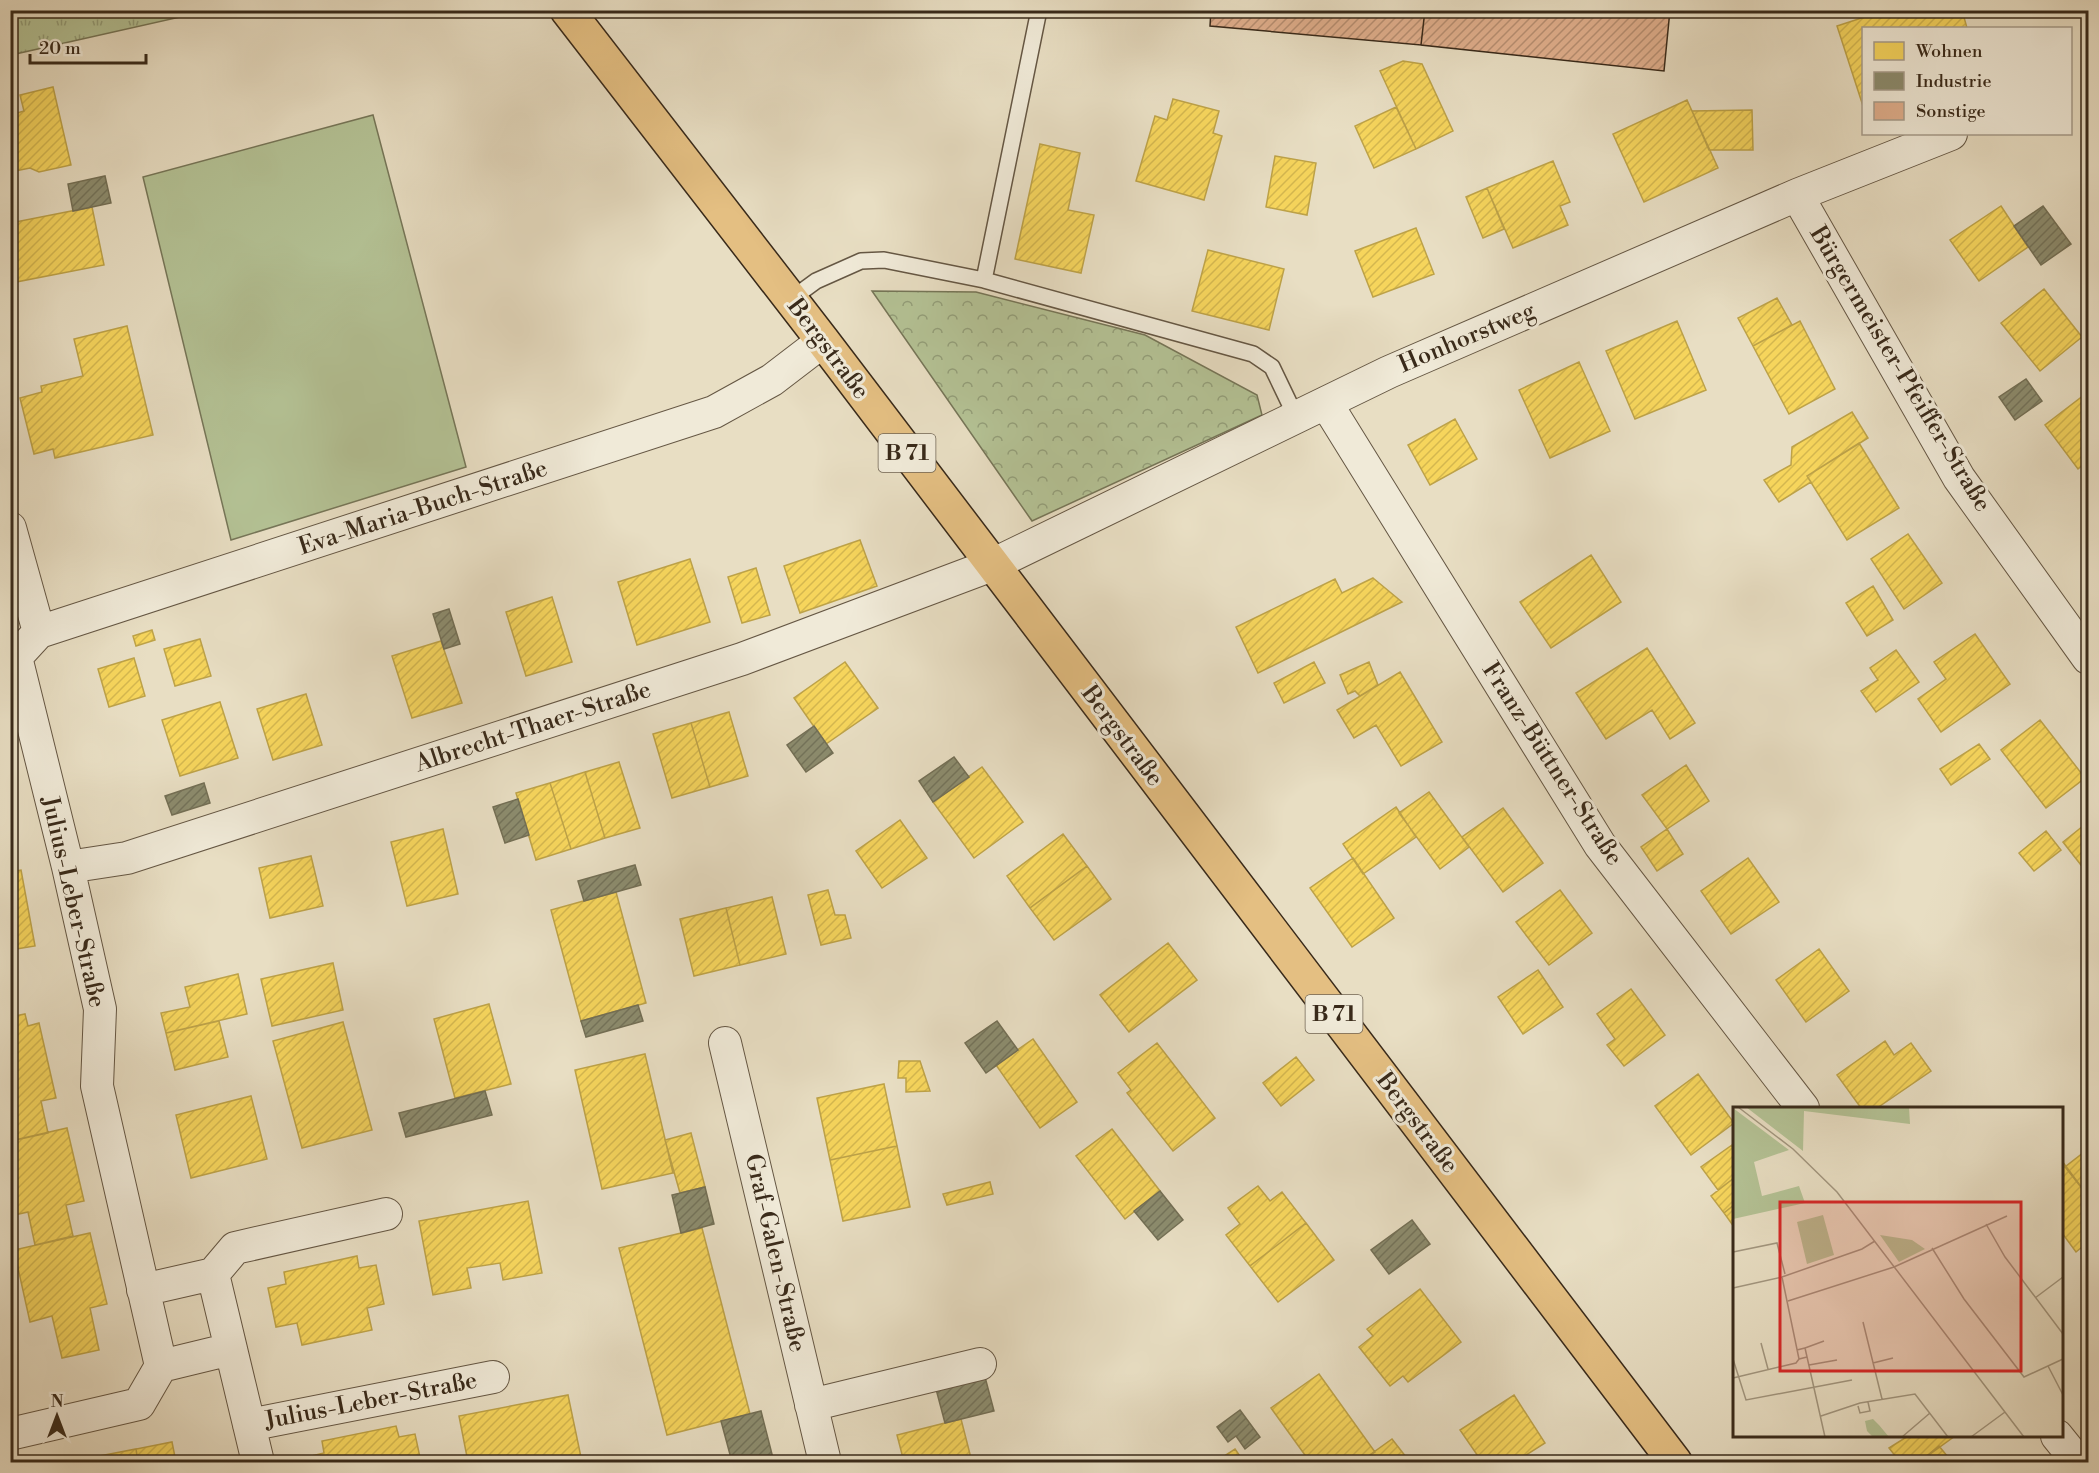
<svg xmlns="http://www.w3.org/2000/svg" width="2099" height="1473" viewBox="0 0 2099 1473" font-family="'Libre Bodoni',serif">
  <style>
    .grass { fill: url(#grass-tufts); stroke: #767658; stroke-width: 1.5 }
    .park { fill: url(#park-crowns); stroke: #767658; stroke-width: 1.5 }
    .garden { fill: #b4c295; stroke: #767658; stroke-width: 1.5 }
    .homes { fill: url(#homes-hatch); stroke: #bda248; stroke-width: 1.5 }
    .industry { fill: url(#industry-hatch); stroke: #736f55; stroke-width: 1.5 }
    .building { fill: url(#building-hatch); stroke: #392a1a; stroke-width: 1.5 }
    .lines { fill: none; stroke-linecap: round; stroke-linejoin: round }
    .lane-casing { stroke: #655744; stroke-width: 18 }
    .street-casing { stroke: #655744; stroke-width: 34 }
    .primary-casing { stroke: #392a1a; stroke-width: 36 }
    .lane { stroke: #f0ead8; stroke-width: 15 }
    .street { stroke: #f0ead8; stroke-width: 32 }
    .primary { stroke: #e4bf82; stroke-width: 33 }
    .labels { text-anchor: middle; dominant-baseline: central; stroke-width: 6; stroke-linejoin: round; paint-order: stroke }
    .shield { fill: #f0ead8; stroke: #706453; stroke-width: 1.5 }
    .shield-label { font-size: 22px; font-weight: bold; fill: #392a1a }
    .street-label { font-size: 24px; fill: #392a1a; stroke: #f0ead8 }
    .inset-road { fill: none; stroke: #a2967f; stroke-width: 1.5 }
    .view { fill: #d62828; fill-opacity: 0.15; stroke: #d62828; stroke-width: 3 }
    .inset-edge { fill: none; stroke: #392a1a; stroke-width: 3 }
  </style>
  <defs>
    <pattern id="grass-tufts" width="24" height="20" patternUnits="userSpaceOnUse" patternTransform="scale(1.5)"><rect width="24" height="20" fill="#b4c295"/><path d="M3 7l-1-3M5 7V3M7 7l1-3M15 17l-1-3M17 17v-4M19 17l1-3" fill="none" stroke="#939e79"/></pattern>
    <pattern id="park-crowns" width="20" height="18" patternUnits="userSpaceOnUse" patternTransform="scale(1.5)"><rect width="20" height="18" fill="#b4c295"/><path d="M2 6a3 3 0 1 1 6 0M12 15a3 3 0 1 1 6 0" fill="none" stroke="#939e79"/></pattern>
    <pattern id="homes-hatch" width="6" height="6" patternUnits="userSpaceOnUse" patternTransform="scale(1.5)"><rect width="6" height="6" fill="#f6d55c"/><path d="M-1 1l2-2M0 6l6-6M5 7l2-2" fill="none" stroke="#d4b74f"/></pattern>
    <pattern id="industry-hatch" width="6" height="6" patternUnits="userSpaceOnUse" patternTransform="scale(1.5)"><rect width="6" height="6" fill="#8c8c6e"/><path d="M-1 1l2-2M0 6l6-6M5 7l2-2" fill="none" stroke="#73735a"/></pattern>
    <pattern id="building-hatch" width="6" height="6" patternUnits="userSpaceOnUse" patternTransform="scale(1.5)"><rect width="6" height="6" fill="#e0af8d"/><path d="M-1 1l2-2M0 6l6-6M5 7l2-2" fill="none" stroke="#b78f72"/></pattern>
  </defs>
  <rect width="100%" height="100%" fill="#e8dec3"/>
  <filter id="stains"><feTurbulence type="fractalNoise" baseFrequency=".00333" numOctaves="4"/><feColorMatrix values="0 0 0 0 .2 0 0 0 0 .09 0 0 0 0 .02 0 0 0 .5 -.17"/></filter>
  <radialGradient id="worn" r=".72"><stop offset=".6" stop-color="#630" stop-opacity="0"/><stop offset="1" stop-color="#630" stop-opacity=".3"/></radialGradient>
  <!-- grass -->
  <path class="grass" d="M11 10H207V11L11 55Z"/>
  <!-- park -->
  <path class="park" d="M872 291 976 292 1145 335 1257 395 1262 415 1032 521Z"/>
  <!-- garden -->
  <path class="garden" d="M373 115 466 467 231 540 143 177Z"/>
  <!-- homes -->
  <path class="homes" d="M1886 10H1962L1967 28H1864L1863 106 1837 26Z
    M1403 61 1422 64 1453 131 1416 149 1380 71Z
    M53 87 71 165 39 172 30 168 10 172V115L24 111 20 95Z
    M1173 99 1219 111 1213 133 1222 136 1204 200 1136 181 1155 116 1167 120Z
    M1687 100 1718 168 1644 202 1613 134Z
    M1396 107 1416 149 1374 168 1355 126Z
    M1752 110 1753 150H1709L1692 111Z
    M1040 144 1080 153 1068 210 1094 215 1081 273 1015 259Z
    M1275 156 1316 163 1307 215 1266 207Z
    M1553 161 1570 202 1560 206 1568 225 1513 248 1487 188Z
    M1487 188 1504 229 1483 238 1466 197Z
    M2001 206 2028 247 1979 281 1950 240Z
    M92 207 104 265 16 282 10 254V223Z
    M1416 228 1434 274 1373 297 1355 251Z
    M1208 250 1284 269 1269 330 1192 311Z
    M2044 289 2082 337 2040 371 2001 323Z
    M1777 298 1792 325 1753 346 1738 318Z
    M1677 321 1706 390 1635 419 1606 351Z
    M1800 321 1835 389 1789 414 1753 346Z
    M127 326 153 435 55 458 53 449 34 454 20 398 42 392 41 386 83 376 74 339Z
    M1579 362 1610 431 1550 458 1519 390Z
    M2088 392V461L2078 469 2045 425Z
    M1852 412 1868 438 1807 476 1811 482 1779 502 1764 480 1791 465 1792 447Z
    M1455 419 1477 459 1430 485 1408 445Z
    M1859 443 1899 508 1847 540 1807 476Z
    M1908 534 1942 583 1904 609 1871 559Z
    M860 540 877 586 800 613 784 566Z
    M1591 555 1621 602 1551 648 1520 602Z
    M690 559 710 622 637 645 618 582Z
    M756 568 770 615 742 623 728 577Z
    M1373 578 1402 602 1258 673 1236 627 1335 579 1342 593Z
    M1873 586 1893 620 1867 636 1846 603Z
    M552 597 572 662 526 676 506 612Z
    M152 630 155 640 136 646 133 636Z
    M1975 634 2010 684 1941 732 1918 699 1946 679 1934 662Z
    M200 639 211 676 175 686 164 649Z
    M441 641 462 703 412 718 392 656Z
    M1647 648 1695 723 1670 739 1652 710 1606 739 1576 693Z
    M1896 650 1919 682 1876 712 1861 691 1878 680 1870 668Z
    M134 658 145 696 109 707 98 669Z
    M845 662 878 708 826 744 794 698Z
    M1314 662 1325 683 1284 703 1274 683Z
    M1369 662 1378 685 1360 696 1355 691 1348 694 1340 675Z
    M1400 672 1442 742 1401 766 1376 725 1354 738 1337 710Z
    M306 694 322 745 273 760 257 709Z
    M220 702 238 758 180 776 162 720Z
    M729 712 748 776 710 787 691 723Z
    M2040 720 2085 778 2046 808 2001 750Z
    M691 723 710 787 672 798 653 734Z
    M1979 744 1990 759 1951 785 1940 769Z
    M619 762 640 828 605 838 585 772Z
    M1686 765 1709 801 1667 829 1642 795Z
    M982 767 1023 822 974 858 933 802Z
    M585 772 605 838 571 849 550 783Z
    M550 783 571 849 536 860 516 793Z
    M1429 792 1469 847 1440 869 1399 813Z
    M1396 807 1416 837 1363 874 1343 844Z
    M1503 808 1543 863 1503 892 1462 837Z
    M900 820 927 858 882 888 856 851Z
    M2088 822V874L2063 842Z
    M443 829 458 894 407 906 391 842Z
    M1667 829 1683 854 1657 871 1641 847Z
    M2046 831 2061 850 2034 871 2019 853Z
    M1063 834 1087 866 1030 908 1007 876Z
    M311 856 323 906 270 918 259 868Z
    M1353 858 1394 918 1352 947 1310 888Z
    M1748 858 1779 902 1731 934 1701 891Z
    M1087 866 1111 899 1054 940 1030 908Z
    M21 870 35 946 10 950V872Z
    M828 890 835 915H845L851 938 821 945 808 895Z
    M1560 890 1592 933 1549 965 1516 922Z
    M616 892 646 1003 581 1021 551 910Z
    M772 897 786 954 740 965 726 908Z
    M726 908 740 965 694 976 680 919Z
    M1168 943 1197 980 1129 1032 1100 995Z
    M1819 949 1849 991 1806 1022 1776 980Z
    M333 963 343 1010 272 1026 261 979Z
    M1538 970 1563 1007 1523 1034 1498 997Z
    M238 974 247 1014 166 1033 161 1013 190 1007 185 987Z
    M1631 989 1665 1035 1624 1066 1607 1045 1615 1039 1597 1014Z
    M489 1004 511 1084 455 1098 434 1019Z
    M25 1014 28 1026 39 1023 56 1098 41 1101 48 1133 11 1141 10 1017Z
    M219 1021 228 1057 175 1070 166 1033Z
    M343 1022 372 1130 302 1148 273 1041Z
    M1033 1039 1077 1102 1040 1128 996 1065Z
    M1885 1041 1894 1055 1911 1043 1931 1071 1877 1108H1861L1837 1075Z
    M1157 1043 1215 1118 1173 1151 1127 1093 1131 1090 1118 1073Z
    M645 1054 673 1173 602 1189 575 1070Z
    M1296 1057 1314 1080 1281 1106 1263 1083Z
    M899 1061H920L930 1091 906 1092V1078H898Z
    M1698 1074 1734 1123 1691 1155 1655 1106Z
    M884 1084 897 1146 830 1160 817 1098Z
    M251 1096 267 1159 191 1178 176 1115Z
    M67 1128 84 1201 66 1205 73 1236 35 1245 28 1212 10 1216V1141Z
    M1112 1129 1160 1191 1125 1219 1076 1156Z
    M691 1133 705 1187 680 1193 665 1140Z
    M1732 1145 1734 1148V1178L1718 1190 1701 1167Z
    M897 1146 910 1207 843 1221 830 1160Z
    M2088 1149V1196L2065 1167Z
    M2062 1161 2088 1196V1242L2076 1252 2062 1233Z
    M1734 1178V1205L1724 1213 1711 1196Z
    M990 1182 993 1194 947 1205 943 1194Z
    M1258 1186 1270 1201 1282 1192 1306 1223 1250 1266 1226 1235 1240 1224 1228 1208Z
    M528 1201 542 1273 503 1280 500 1263 467 1268 471 1288 433 1295 419 1221Z
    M1734 1205V1227L1724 1213Z
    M1306 1223 1334 1260 1278 1302 1250 1266Z
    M702 1228 750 1414 667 1435 619 1248Z
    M90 1233 107 1304 90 1308 99 1350 62 1358 52 1316 30 1322 14 1250Z
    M357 1256 359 1268 376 1265 384 1304 367 1308 372 1330 302 1345 297 1323 276 1327 268 1288 286 1284 284 1272Z
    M1420 1289 1461 1342 1408 1382 1403 1376 1390 1386 1359 1347 1373 1336 1367 1329Z
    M1319 1374 1375 1452 1359 1462H1310L1271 1408Z
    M568 1395 582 1462H541L540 1457 511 1462H468L459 1416Z
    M1514 1395 1545 1443 1515 1462H1482L1460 1430Z
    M961 1419 972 1462H904L897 1435Z
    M396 1426 399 1437 415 1434 421 1462H309L307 1457 324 1453 322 1441Z
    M1908 1436H1955L1919 1462H1900L1889 1448Z
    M1392 1439 1410 1462H1360Z
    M172 1442 176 1462H138L136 1449Z
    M1939 1446 1952 1462H1919Z
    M136 1449 138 1462H100L99 1456Z
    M1235 1449 1244 1462H1215Z"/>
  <!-- industry -->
  <path class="industry" d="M105 176 111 203 73 211 68 184Z
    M2043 206 2071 244 2041 265 2014 226Z
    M2026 379 2042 401 2015 420 1999 397Z
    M449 609 460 644 444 649 433 614Z
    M814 726 833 753 806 772 787 745Z
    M954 757 969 777 933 802 919 781Z
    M204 783 210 803 172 815 165 796Z
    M518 799 529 835 505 843 493 807Z
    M635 865 641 885 584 901 578 881Z
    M638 1005 643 1021 586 1037 581 1021Z
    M997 1021 1018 1050 986 1073 965 1043Z
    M485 1091 492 1115 406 1137 399 1113Z
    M705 1187 714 1224 681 1233 672 1195Z
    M1160 1191 1183 1220 1158 1240 1134 1211Z
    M1412 1220 1430 1244 1389 1274 1371 1250Z
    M985 1377 994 1411 945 1423 936 1389Z
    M1240 1410 1260 1437 1245 1449 1236 1436 1228 1442 1217 1427Z
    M761 1411 774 1462H732L721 1421Z"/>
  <!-- building -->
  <path class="building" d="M1211 10H1425L1421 45 1210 26Z
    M1425 10H1670L1664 71 1421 45Z"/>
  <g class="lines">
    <!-- lane casing -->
    <g class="lane-casing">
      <path id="lane" d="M984 280 1039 10
        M790 300 816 281 861 261 884 260 984 280 1253 354 1272 367 1296 417"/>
    </g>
    <!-- street casing -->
    <g class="street-casing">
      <path id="street" d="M1797 195 1959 478 2088 658
        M1326 403 1600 845 1803 1108
        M10 528 39 632
        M16 657 39 632 714 412 772 380 823 341
        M16 657 68 867 100 1009 97 1086 161 1366 231 1349
        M68 867 127 858 742 659 992 565 1389 372 1797 195 1951 134
        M725 1043 825 1462
        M213 1274 235 1248 386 1214
        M143 1290 213 1274 258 1462
        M811 1405 980 1364
        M249 1425 493 1377
        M10 1434 139 1404 161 1366
        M2057 1436 2078 1462"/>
    </g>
    <!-- primary casing -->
    <g class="primary-casing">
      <path id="primary" d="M567 10 823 341 1675 1462"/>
    </g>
    <!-- lane -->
    <use href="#lane" class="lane"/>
    <!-- street -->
    <use href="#street" class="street"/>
    <!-- primary -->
    <use href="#primary" class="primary"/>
  </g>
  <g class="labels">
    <!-- shield labels -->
    <g class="shield">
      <rect x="878.5" y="434" width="57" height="38" rx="4.5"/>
      <rect x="1305.5" y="995" width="57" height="38" rx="4.5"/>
    </g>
    <g class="shield-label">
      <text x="907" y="453">B 71</text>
      <text x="1334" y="1014">B 71</text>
    </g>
    <!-- street labels -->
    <g class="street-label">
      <text transform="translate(1467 338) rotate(-23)">Honhorstweg</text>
      <text transform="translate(828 349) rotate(53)">Bergstraße</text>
      <text transform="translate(1900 369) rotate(59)">Bürgermeister-Pfeiffer-Straße</text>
      <text transform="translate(423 508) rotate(-18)">Eva-Maria-Buch-Straße</text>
      <text transform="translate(533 727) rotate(-18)">Albrecht-Thaer-Straße</text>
      <text transform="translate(1122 736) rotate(53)">Bergstraße</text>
      <text transform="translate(1552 764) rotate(57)">Franz-Büttner-Straße</text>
      <text transform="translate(73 902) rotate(77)">Julius-Leber-Straße</text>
      <text transform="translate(1417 1123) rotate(53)">Bergstraße</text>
      <text transform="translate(775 1253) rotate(77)">Graf-Galen-Straße</text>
      <text transform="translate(371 1401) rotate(-11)">Julius-Leber-Straße</text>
    </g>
  </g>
  <!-- overview -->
  <g transform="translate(1733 1107)">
    <rect width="330" height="330" fill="#e8dec3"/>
    <path d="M13 0H176L177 17 71 4 70 44ZM0 1 56 43 21 55 29 89 66 79 72 96 0 112Z" fill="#b4c295"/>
    <path d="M147 128 179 133 192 142 166 155ZM140 312 146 318 156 330H140L134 324 132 314Z" fill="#b4c295"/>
    <path d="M90 108 101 148 74 157 64 115Z" fill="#b4c295"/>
    <path class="inset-road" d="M5 0 60 42 104 85 291 330M253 117 272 150 330 227M199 141 231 192 291 270 330 252M0 145 44 136 52 167M49 170 66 252 74 250M0 181 49 170 129 142 142 134M302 191 330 170M55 194 161 160 274 109M130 215 149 292M28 236 35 262M72 241 91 234M64 243 72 241 92 330M0 252 13 293 119 273M140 256 160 251M76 258 104 253M315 259 330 288M0 271 63 256 66 252M125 299 127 306 137 304 135 295M88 309 127 296 182 287 215 330M169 330 197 306M238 330 272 305"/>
    <path class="view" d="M47 95H288V264H47Z"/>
    <rect width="330" height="330" class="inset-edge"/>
  </g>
  <!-- margin -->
  <rect width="2099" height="1473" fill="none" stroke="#e8dec3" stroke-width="36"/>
  <rect x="12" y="12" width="2075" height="1449" fill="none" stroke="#392a1a" stroke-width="3"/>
  <rect x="18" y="18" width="2063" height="1437" fill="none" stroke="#392a1a" stroke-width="1.5"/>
  <!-- legend -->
  <rect x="1862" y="27" width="210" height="108" fill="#f0ead8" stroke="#a79d8c" stroke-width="1.5"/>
  <rect x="1874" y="42" width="30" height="18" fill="#f6d55c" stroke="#a79d8c" stroke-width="1.5"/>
  <text x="1916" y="57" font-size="18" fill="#392a1a">Wohnen</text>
  <rect x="1874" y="72" width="30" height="18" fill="#8c8c6e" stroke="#a79d8c" stroke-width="1.5"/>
  <text x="1916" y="87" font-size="18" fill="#392a1a">Industrie</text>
  <rect x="1874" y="102" width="30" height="18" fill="#e0af8d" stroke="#a79d8c" stroke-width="1.5"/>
  <text x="1916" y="117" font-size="18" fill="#392a1a">Sonstige</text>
  <!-- north arrow -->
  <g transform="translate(57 1416)" stroke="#f0ead8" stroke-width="4.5" paint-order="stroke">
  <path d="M0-4.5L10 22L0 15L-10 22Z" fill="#392a1a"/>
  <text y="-9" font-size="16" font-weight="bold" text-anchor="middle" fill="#392a1a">N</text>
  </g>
  <!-- scale -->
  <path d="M30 54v9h116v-9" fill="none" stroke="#392a1a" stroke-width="3"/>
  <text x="39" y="54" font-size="18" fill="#392a1a" stroke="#f0ead8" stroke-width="4.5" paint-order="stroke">20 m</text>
  <rect width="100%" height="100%" filter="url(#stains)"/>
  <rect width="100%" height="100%" fill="url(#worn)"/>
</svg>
